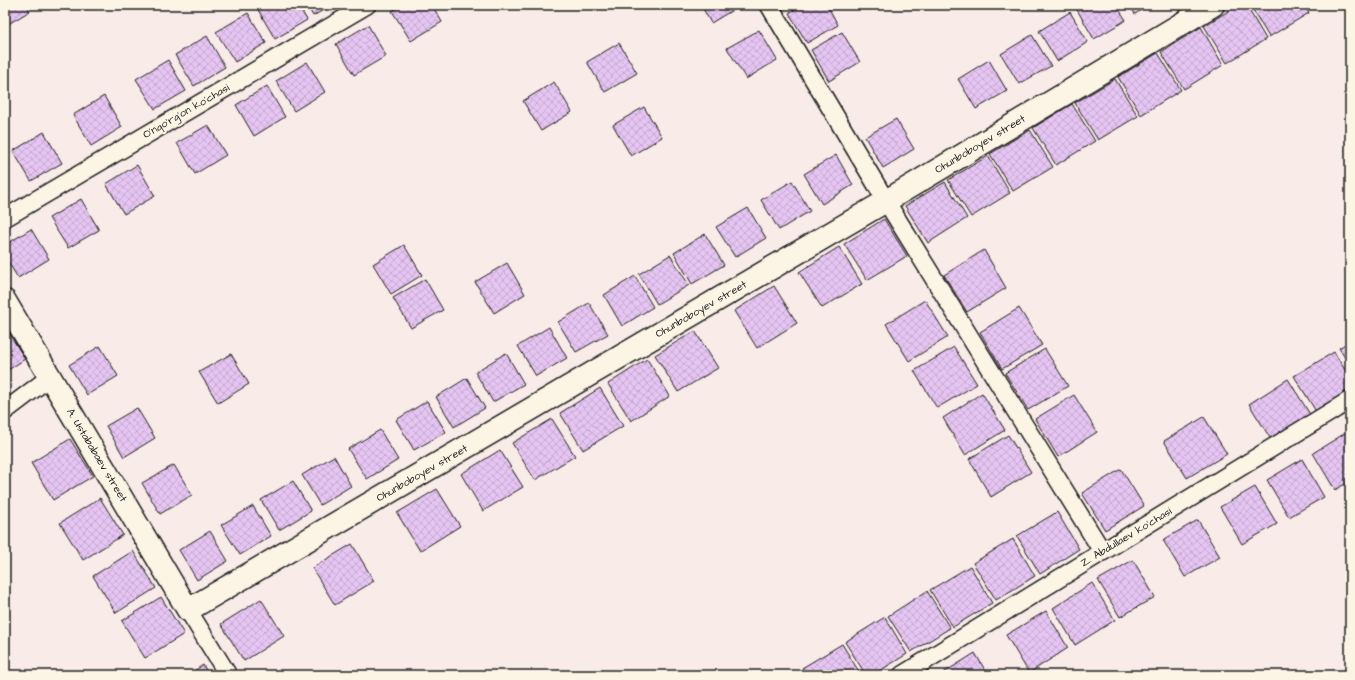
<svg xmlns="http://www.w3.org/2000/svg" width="1355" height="680" viewBox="0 0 1355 680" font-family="'Architects Daughter',sans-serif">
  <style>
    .building { fill: url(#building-cross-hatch); stroke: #1c1c1c }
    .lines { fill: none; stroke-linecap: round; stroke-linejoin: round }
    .minor-casing { stroke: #1c1c1c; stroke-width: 20 }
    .secondary-casing { stroke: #1c1c1c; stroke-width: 25 }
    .minor { stroke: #fcf5e5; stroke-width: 17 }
    .secondary { stroke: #fcf5e5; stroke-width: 22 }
    .labels { text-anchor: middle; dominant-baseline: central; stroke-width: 4; stroke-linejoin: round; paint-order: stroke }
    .street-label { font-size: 11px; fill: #1c1c1c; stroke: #fcf5e5 }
  </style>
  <defs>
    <pattern id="building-cross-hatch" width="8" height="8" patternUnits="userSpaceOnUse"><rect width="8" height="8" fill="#e6c5f2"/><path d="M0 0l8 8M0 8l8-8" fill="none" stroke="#c5a9cf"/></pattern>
  </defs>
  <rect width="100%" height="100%" fill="#f8ebe8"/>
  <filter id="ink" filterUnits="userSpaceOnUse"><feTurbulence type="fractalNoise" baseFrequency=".025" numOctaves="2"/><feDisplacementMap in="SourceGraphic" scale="8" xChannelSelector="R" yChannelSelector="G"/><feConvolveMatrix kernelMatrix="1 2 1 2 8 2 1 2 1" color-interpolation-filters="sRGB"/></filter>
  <g filter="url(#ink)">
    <!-- building -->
    <path class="building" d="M5 5H26L30 11 5 26Z
      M262 5H298L307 20 275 39 257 8Z
      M307 5H332L313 16Z
      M402 5H432L442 22 411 41 392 11Z
      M701 5H741L711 23Z
      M802 5H827L838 25 807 43 789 13Z
      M1082 5H1116L1126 20 1094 39 1076 8Z
      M1130 5H1149L1135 14Z
      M1238 5H1246L1266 39 1227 63 1204 26Z
      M1250 5H1304L1309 13 1269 37Z
      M1070 12 1088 42 1057 61 1039 31Z
      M248 13 266 43 235 62 216 32Z
      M368 25 386 56 354 75 336 44Z
      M1201 27 1223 65 1184 89 1161 52Z
      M759 30 777 60 746 79 727 48Z
      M842 32 860 62 829 81 811 50Z
      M1032 35 1051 66 1019 84 1001 54Z
      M207 36 225 67 194 86 175 55Z
      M619 43 637 73 605 92 587 62Z
      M1158 53 1181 90 1141 115 1118 77Z
      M168 60 186 91 155 109 136 79Z
      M989 60 1007 91 976 109 958 79Z
      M307 62 325 92 294 111 276 81Z
      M1115 79 1138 116 1098 140 1075 103Z
      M554 82 572 112 541 131 523 101Z
      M267 86 285 117 254 136 236 105Z
      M104 96 122 127 91 146 73 115Z
      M1072 104 1095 141 1056 165 1033 128Z
      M644 107 662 137 631 156 613 125Z
      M896 119 914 149 883 168 865 137Z
      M208 125 226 155 195 174 177 143Z
      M1030 130 1053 167 1013 191 990 154Z
      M44 132 62 163 31 181 13 151Z
      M836 155 853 185 822 204 804 174Z
      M988 156 1010 193 971 217 948 180Z
      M137 165 155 196 124 214 106 184Z
      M792 181 810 211 779 230 761 200Z
      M945 182 967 218 928 243 905 206Z
      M81 199 99 230 68 248 49 218Z
      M748 208 766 238 735 257 716 227Z
      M884 219 907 256 867 280 844 244Z
      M31 229 49 259 18 278 5 257V245Z
      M705 234 724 265 692 284 674 253Z
      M404 245 422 275 391 294 373 264Z
      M839 247 862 284 822 308 799 272Z
      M984 250 1006 288 967 312 944 275Z
      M670 255 689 285 657 304 639 274Z
      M507 263 525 294 494 313 475 282Z
      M635 276 653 307 622 326 604 295Z
      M425 279 443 310 411 328 393 298Z
      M774 286 797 323 757 348 734 311Z
      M925 300 948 337 909 361 886 324Z
      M589 303 608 334 576 352 558 322Z
      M1019 308 1042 345 1002 369 980 332Z
      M5 327 25 359 5 372Z
      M549 327 567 358 536 376 518 346Z
      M695 331 718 368 678 392 655 355Z
      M1350 341V366L1339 348Z
      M100 346 118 376 87 395 69 365Z
      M954 347 977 384 937 408 914 371Z
      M1045 349 1068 386 1028 410 1005 373Z
      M1334 352 1350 378V393L1317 413 1294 376Z
      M506 353 524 384 493 402 475 372Z
      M231 354 249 384 218 403 199 372Z
      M647 359 670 396 631 421 608 384Z
      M467 378 485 408 454 427 436 397Z
      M1288 379 1311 416 1272 441 1249 404Z
      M600 388 623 426 583 450 560 413Z
      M982 393 1005 430 965 455 943 418Z
      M1074 395 1097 432 1058 457 1035 419Z
      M427 401 446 432 414 450 396 420Z
      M137 408 155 438 124 457 106 426Z
      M1204 417 1227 454 1187 478 1164 441Z
      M552 419 575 456 535 480 512 443Z
      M380 430 398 460 367 479 348 449Z
      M1347 432 1350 437V481L1335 490 1313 453Z
      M1008 435 1031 472 991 497 969 459Z
      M70 439 93 476 53 500 31 463Z
      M500 450 523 487 483 511 461 474Z
      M334 456 351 486 320 505 302 475Z
      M1302 459 1324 497 1289 517 1267 480Z
      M174 465 192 495 160 514 142 483Z
      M1121 469 1144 506 1105 530 1082 493Z
      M293 481 311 511 279 530 261 500Z
      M1255 487 1277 524 1242 544 1220 507Z
      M437 489 460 526 420 551 397 513Z
      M100 498 123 535 83 560 60 523Z
      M253 506 271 536 240 555 221 525Z
      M1057 512 1079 549 1040 574 1017 536Z
      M1198 520 1220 557 1185 577 1163 540Z
      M210 531 228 561 197 580 179 550Z
      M1013 539 1035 576 996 600 973 563Z
      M352 544 374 581 335 605 312 568Z
      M133 551 156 588 116 613 93 576Z
      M1133 560 1155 597 1120 617 1098 580Z
      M970 566 992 603 953 627 930 590Z
      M1092 583 1115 620 1075 645 1053 608Z
      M927 591 950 628 911 652 888 616Z
      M161 597 184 634 145 658 122 621Z
      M261 599 284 636 244 661 221 624Z
      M1046 611 1068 648 1029 673 1006 635Z
      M885 617 907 654 873 675H866L845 642Z
      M842 644 861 675H807L802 668Z
      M975 653 988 675H940Z
      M203 665 209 675H188Z"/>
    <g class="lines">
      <!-- minor casing -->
      <g class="minor-casing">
        <path id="minor" d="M769 5 886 201 1102 551
          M5 218 367 5
          M5 411 50 377
          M188 610 228 675
          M902 675 1350 400"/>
      </g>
      <!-- secondary casing -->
      <g class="secondary-casing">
        <path id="secondary" d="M5 301 188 610 886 201 1213 5"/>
      </g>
      <!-- minor -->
      <use href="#minor" class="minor"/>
      <!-- secondary -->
      <use href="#secondary" class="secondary"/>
    </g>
  </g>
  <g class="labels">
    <!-- street labels -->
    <g class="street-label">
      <text transform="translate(186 111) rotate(-30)">O'nqo'rg'on ko'chasi</text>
      <text transform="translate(980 144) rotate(-31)">Ohunboboyev street</text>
      <text transform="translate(701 309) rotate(-30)">Ohunboboyev street</text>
      <text transform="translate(97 455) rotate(59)">A. Ustababaev street</text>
      <text transform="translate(422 473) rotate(-30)">Ohunboboyev street</text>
      <text transform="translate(1126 537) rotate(-31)">Z. Abdullaev ko'chasi</text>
    </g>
  </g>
  <!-- margin -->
  <rect width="1355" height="680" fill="none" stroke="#fcf5e5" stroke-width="20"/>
  <rect x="10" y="10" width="1335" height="660" fill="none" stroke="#1c1c1c" stroke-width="1.5" filter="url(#ink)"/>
</svg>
